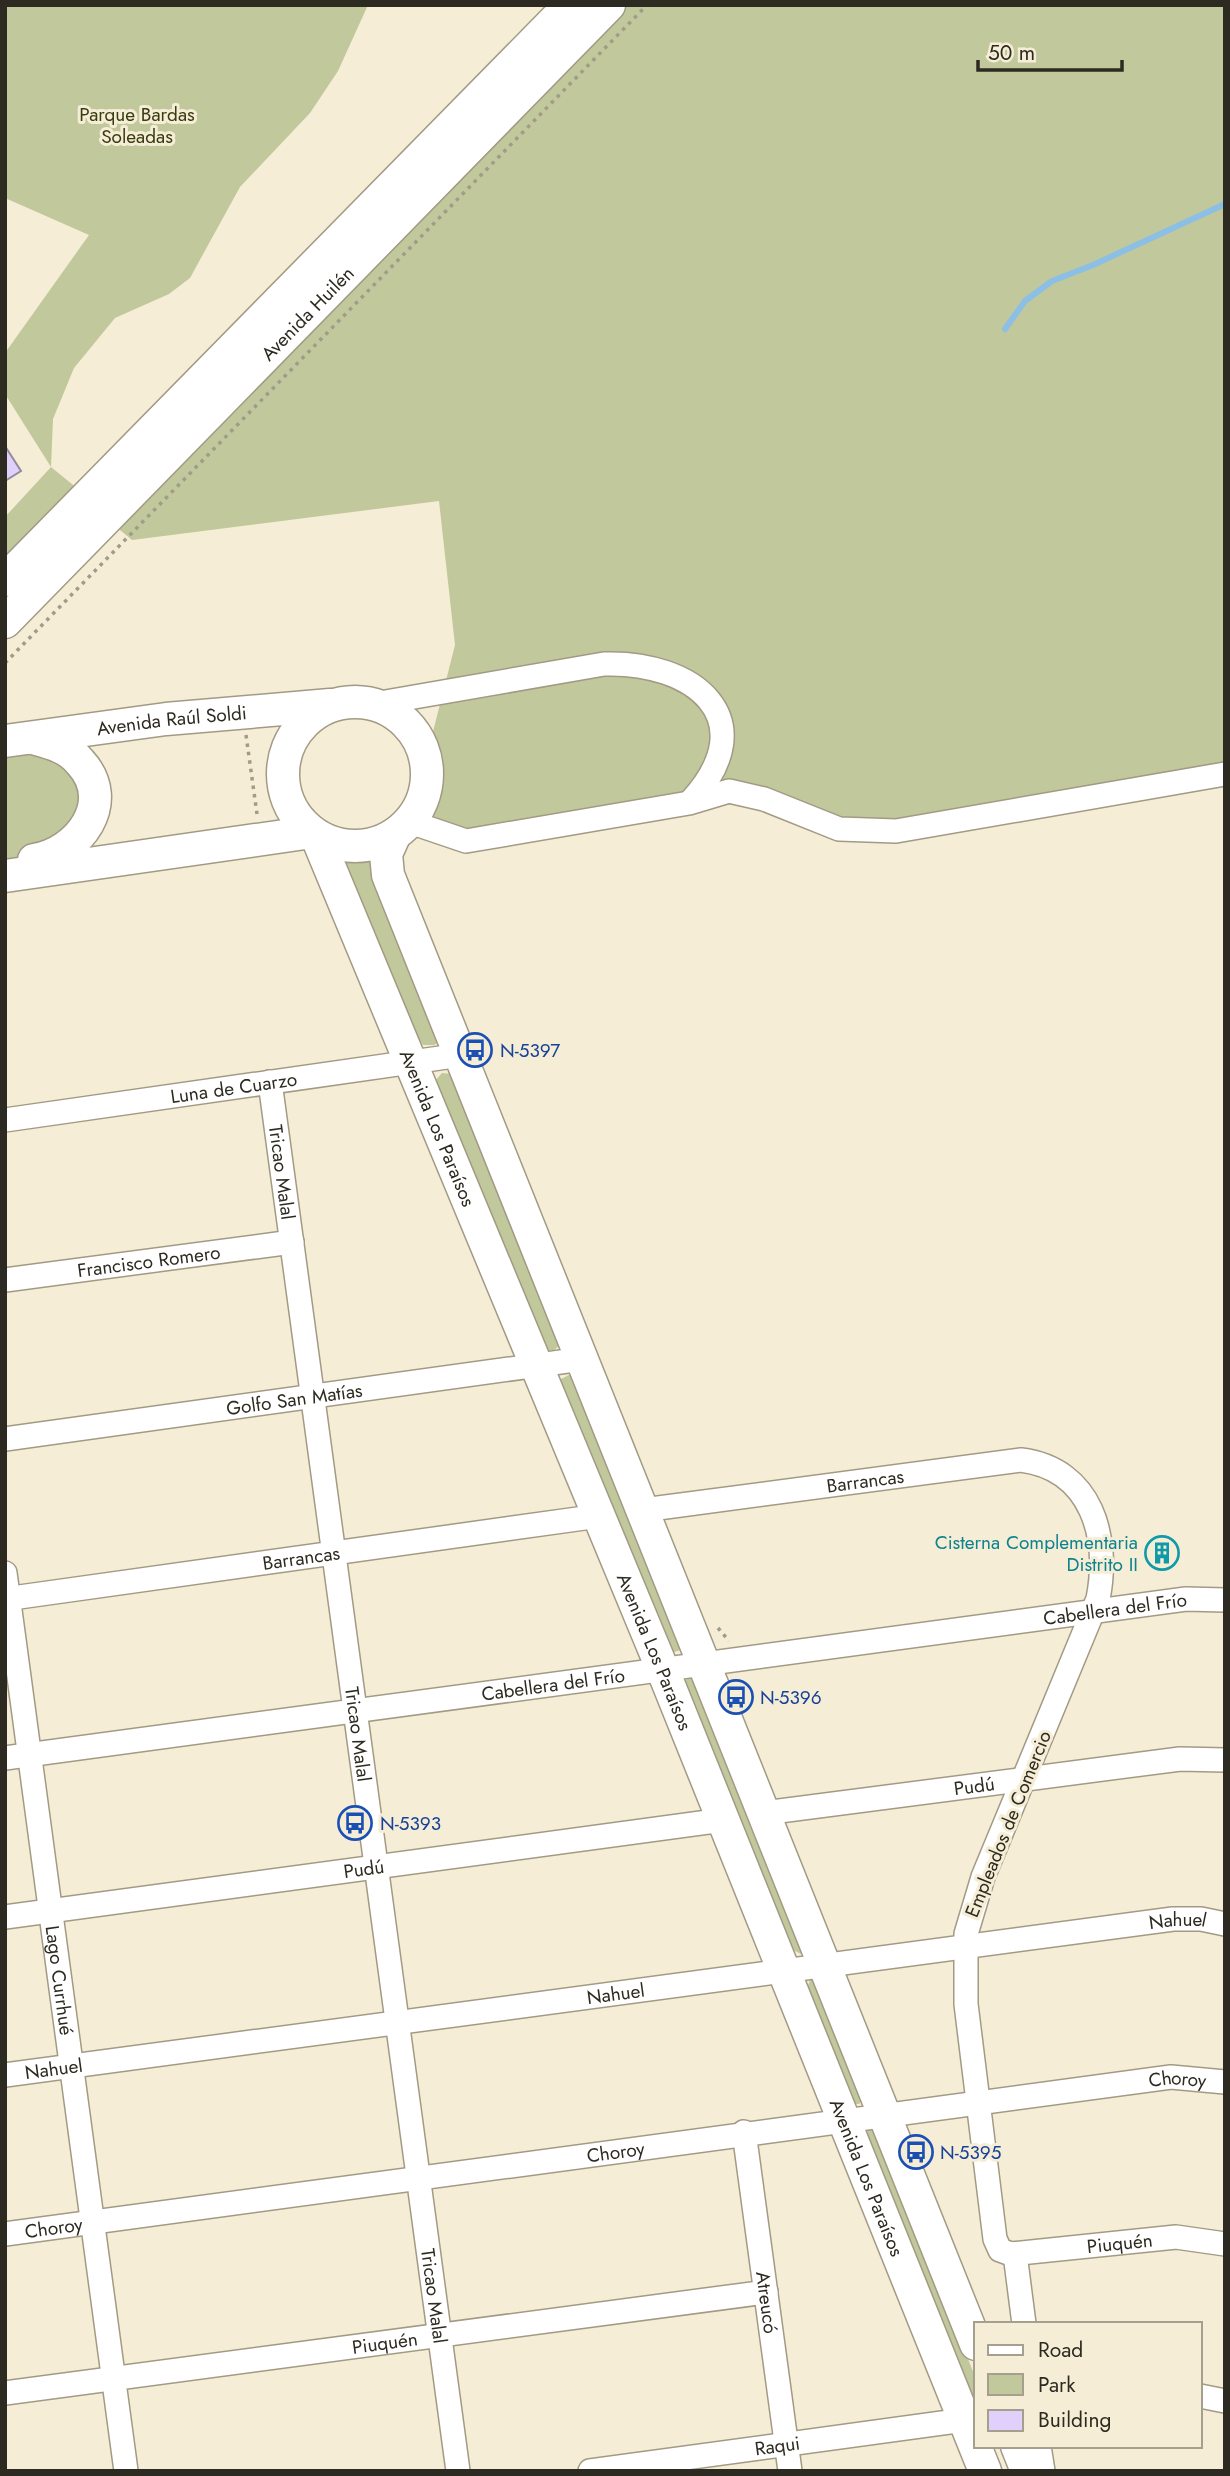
<svg xmlns="http://www.w3.org/2000/svg" width="1230" height="2476" viewBox="0 0 1230 2476" font-family="Jost,sans-serif">
  <style>
    .green { fill: #c1c89b }
    .lines { fill: none; stroke-linecap: round; stroke-linejoin: round }
    .stream { stroke: #8cbfe5; stroke-width: 6 }
    .building { fill: #e0d0fc; stroke: #928a9f; stroke-width: 2 }
    .street-casing { stroke: #a39a85; stroke-width: 26 }
    .secondary-casing { stroke: #a39a85; stroke-width: 35 }
    .path { stroke: #a19b89; stroke-width: 3.5; stroke-dasharray: 3.5 5; stroke-linecap: butt }
    .street { stroke: #fff; stroke-width: 23 }
    .secondary { stroke: #fff; stroke-width: 32 }
    .labels { text-anchor: middle; dominant-baseline: central; stroke-width: 6; stroke-linejoin: round; paint-order: stroke }
    .park-label { font-size: 19px; fill: #373c11; stroke: #f6edd6 }
    .street-label { font-size: 19px; fill: #2d2a21; stroke: #f6edd6 }
    .transit-label { font-size: 19px; fill: #164399; stroke: #f6edd6; text-anchor: start }
    .culture-label { font-size: 19px; fill: #0d838f; stroke: #f6edd6; text-anchor: end }
  </style>
  <rect width="100%" height="100%" fill="#f6edd6"/>
  <!-- green -->
  <path class="green" d="M5 5H368L338 71 310 113 240 187 190 278 169 294 115 318 74 368 53 419 51 467 78 489 5 569V517L51 467 5 394V353L89 235 5 198Z
    M622 5H1225V774L866 831 746 794 466 841 410 822 455 645 439 501 132 540 114 525Z
    M50 747 90 801 40 854 5 860V753Z
    M376 852 439 1042 434 1045H423L418 1038 345 860 348 856Z
    M442 1073 453 1074 560 1345 554 1350H546L434 1082Z
    M571 1374 684 1649 671 1653 559 1380Z
    M696 1677 804 1951 801 1954 791 1949 683 1684 688 1678Z
    M810 1980H817L863 2100 859 2104H852L807 1988Z
    M872 2128 877 2132 976 2379V2416L864 2133Z"/>
  <g class="lines">
    <!-- stream -->
    <path class="stream" d="M1005 329 1025 301 1052 281 1093 265 1225 204"/>
  </g>
  <!-- building -->
  <path class="building" d="M5 446 21 471 5 481Z
    M1147 1554a15 15 0 1 1 30 0a15 15 0 1 1-30 0Z"/>
  <g class="lines">
    <!-- street casing -->
    <g class="street-casing">
      <g id="street">
        <path d="M374 704 604 664C693 661 766 718 691 801"/>
        <path d="M410 822 466 841 689 803 729 791 764 799 839 829 896 831 1225 774"/>
        <path id="s1" d="M270 1082 458 2471"/>
        <path id="s2" d="M5 1120 461 1055"/>
        <path id="s3" d="M5 1280 292 1242"/>
        <path id="s4" d="M5 1439 582 1359"/>
        <path id="s5" d="M643 1510 1021 1460C1092 1469 1110 1537 1098 1599L983 1877 966 1934V2004L995 2239 1000 2250 1011 2254 1176 2237 1225 2244"/>
        <path id="s6" d="M5 1573 126 2471"/>
        <path id="s7" d="M5 1599 599 1516"/>
        <path id="s8" d="M5 1758 1186 1599 1225 1600"/>
        <path id="s9" d="M764 1813 1180 1759 1225 1760"/>
        <path id="s10" d="M5 1917 723 1820"/>
        <path id="s11" d="M5 2075 1173 1919H1201L1225 1924"/>
        <path id="s12" d="M744 2132 790 2471"/>
        <path id="s13" d="M5 2234 1171 2077 1225 2082"/>
        <path d="M1015 2254 1024 2324"/>
        <path id="s14" d="M5 2393 766 2292"/>
        <path d="M1200 2396 1225 2401"/>
        <path d="M1039 2446 1043 2471"/>
        <path id="s15" d="M590 2471 964 2420"/>
      </g>
    </g>
    <!-- secondary casing -->
    <g class="secondary-casing">
      <g id="secondary">
        <path d="M5 580 570 5"/>
        <path id="s16" d="M5 622 609 5"/>
        <circle cx="355" cy="774" r="72"/>
        <path d="M33 738C51 743 68 747 80 762 117 802 79 853 34 860"/>
        <path id="s17" d="M5 741 166 719 330 705"/>
        <path d="M395 834 386 854 388 875 976 2344"/>
        <path id="s18" d="M317 837 662 1668 985 2471"/>
        <path d="M5 876 312 832"/>
        <path d="M1017 2446 1027 2471"/>
      </g>
    </g>
    <!-- path -->
    <path class="path" d="M5 663 647 5
      M246 735 257 814
      M718 1628 729 1641"/>
    <!-- street -->
    <use href="#street" class="street"/>
    <!-- secondary -->
    <use href="#secondary" class="secondary"/>
  </g>
  <!-- icons -->
  <defs>
    <g id="bus-ring" transform="scale(1.75)"><circle r="9.5" fill="#f6edd6" stroke="#1a4fb4" stroke-width="1.5"/><path d="M-5-6H5V4H4V6H2V4H-2V6H-4V4H-5ZM-3.5-4V0h7V-4ZM-3.5 1.2v1.5H-2V1.2ZM2 1.2v1.5H3.5V1.2Z" fill="#1a4fb4"/></g>
    <g id="building-ring" transform="scale(1.75)"><circle r="9.5" fill="#f6edd6" stroke="#0f9aa8" stroke-width="1.5"/><path d="M-4-6H4V6H1V3H-1V6H-4ZM-2.5-4.3h1.7v1.8h-1.7ZM.8-4.3h1.7v1.8H.8ZM-2.5-1h1.7V.8h-1.7ZM.8-1h1.7V.8H.8Z" fill="#0f9aa8"/></g>
  </defs>
  <g fill-rule="evenodd">
    <use href="#bus-ring" x="475" y="1050"/>
    <use href="#building-ring" x="1162" y="1553"/>
    <use href="#bus-ring" x="736" y="1697"/>
    <use href="#bus-ring" x="355" y="1823"/>
    <use href="#bus-ring" x="916" y="2152"/>
  </g>
  <g class="labels">
    <!-- park labels -->
    <g class="park-label">
      <text x="137" y="114">Parque Bardas<tspan x="137" dy="22">Soleadas</tspan></text>
    </g>
    <!-- street labels -->
    <g class="street-label">
      <text stroke="none"><textPath href="#s16" startOffset="432">Avenida Huilén</textPath></text>
      <text stroke="none"><textPath href="#s17" startOffset="168">Avenida Raúl Soldi</textPath></text>
      <text stroke="none"><textPath href="#s2" startOffset="231">Luna de Cuarzo</textPath></text>
      <text stroke="none"><textPath href="#s18" startOffset="315">Avenida Los Paraísos</textPath></text>
      <text stroke="none"><textPath href="#s1" startOffset="91">Tricao Malal</textPath></text>
      <text stroke="none"><textPath href="#s3" startOffset="145">Francisco Romero</textPath></text>
      <text stroke="none"><textPath href="#s4" startOffset="292">Golfo San Matías</textPath></text>
      <text stroke="none"><textPath href="#s5" startOffset="224">Barrancas</textPath></text>
      <text stroke="none"><textPath href="#s7" startOffset="299">Barrancas</textPath></text>
      <text stroke="none"><textPath href="#s8" startOffset="1120">Cabellera del Frío</textPath></text>
      <text stroke="none"><textPath href="#s18" startOffset="882">Avenida Los Paraísos</textPath></text>
      <text stroke="none"><textPath href="#s8" startOffset="553">Cabellera del Frío</textPath></text>
      <text stroke="none"><textPath href="#s1" startOffset="658">Tricao Malal</textPath></text>
      <text stroke="none"><textPath href="#s9" startOffset="212">Pudú</textPath></text>
      <text transform="translate(1008 1824) rotate(-68)">Empleados de Comercio</text>
      <text stroke="none"><textPath href="#s10" startOffset="362">Pudú</textPath></text>
      <text stroke="none"><textPath href="#s11" startOffset="1183">Nahuel</textPath></text>
      <text stroke="none"><textPath href="#s6" startOffset="411">Lago Currhué</textPath></text>
      <text stroke="none"><textPath href="#s11" startOffset="616">Nahuel</textPath></text>
      <text stroke="none"><textPath href="#s11" startOffset="49">Nahuel</textPath></text>
      <text stroke="none"><textPath href="#s13" startOffset="1183">Choroy</textPath></text>
      <text stroke="none"><textPath href="#s13" startOffset="616">Choroy</textPath></text>
      <text stroke="none"><textPath href="#s18" startOffset="1449">Avenida Los Paraísos</textPath></text>
      <text stroke="none"><textPath href="#s13" startOffset="49">Choroy</textPath></text>
      <text stroke="none"><textPath href="#s5" startOffset="1362">Piuquén</textPath></text>
      <text stroke="none"><textPath href="#s1" startOffset="1225">Tricao Malal</textPath></text>
      <text stroke="none"><textPath href="#s12" startOffset="172">Atreucó</textPath></text>
      <text stroke="none"><textPath href="#s14" startOffset="383">Piuquén</textPath></text>
      <text stroke="none"><textPath href="#s15" startOffset="189">Raqui</textPath></text>
    </g>
    <!-- transit labels -->
    <g class="transit-label">
      <text x="500" y="1050">N-5397</text>
      <text x="760" y="1697">N-5396</text>
      <text x="380" y="1823">N-5393</text>
      <text x="940" y="2152">N-5395</text>
    </g>
    <!-- culture labels -->
    <g class="culture-label">
      <text x="1138" y="1542">Cisterna Complementaria<tspan x="1138" dy="22">Distrito II</tspan></text>
    </g>
  </g>
  <!-- border -->
  <rect width="1230" height="2476" fill="none" stroke="#2d2a21" stroke-width="14"/>
  <!-- legend -->
  <rect x="974" y="2322" width="228" height="126" fill="#f6edd6" stroke="#a69f8e" stroke-width="2"/>
  <rect x="988" y="2345" width="35" height="10" fill="#ffffff" stroke="#a69f8e" stroke-width="2"/>
  <text x="1038" y="2357" font-size="21" fill="#2d2a21">Road</text>
  <rect x="988" y="2374" width="35" height="21" fill="#c1c89b" stroke="#a69f8e" stroke-width="2"/>
  <text x="1038" y="2392" font-size="21" fill="#2d2a21">Park</text>
  <rect x="988" y="2410" width="35" height="21" fill="#e0d0fc" stroke="#a69f8e" stroke-width="2"/>
  <text x="1038" y="2427" font-size="21" fill="#2d2a21">Building</text>
  <!-- scale -->
  <path d="M978 60v10h144v-10" fill="none" stroke="#2d2a21" stroke-width="3.5"/>
  <text x="988" y="60" font-size="21" fill="#2d2a21" stroke="#f6edd6" stroke-width="5" paint-order="stroke">50 m</text>
</svg>
